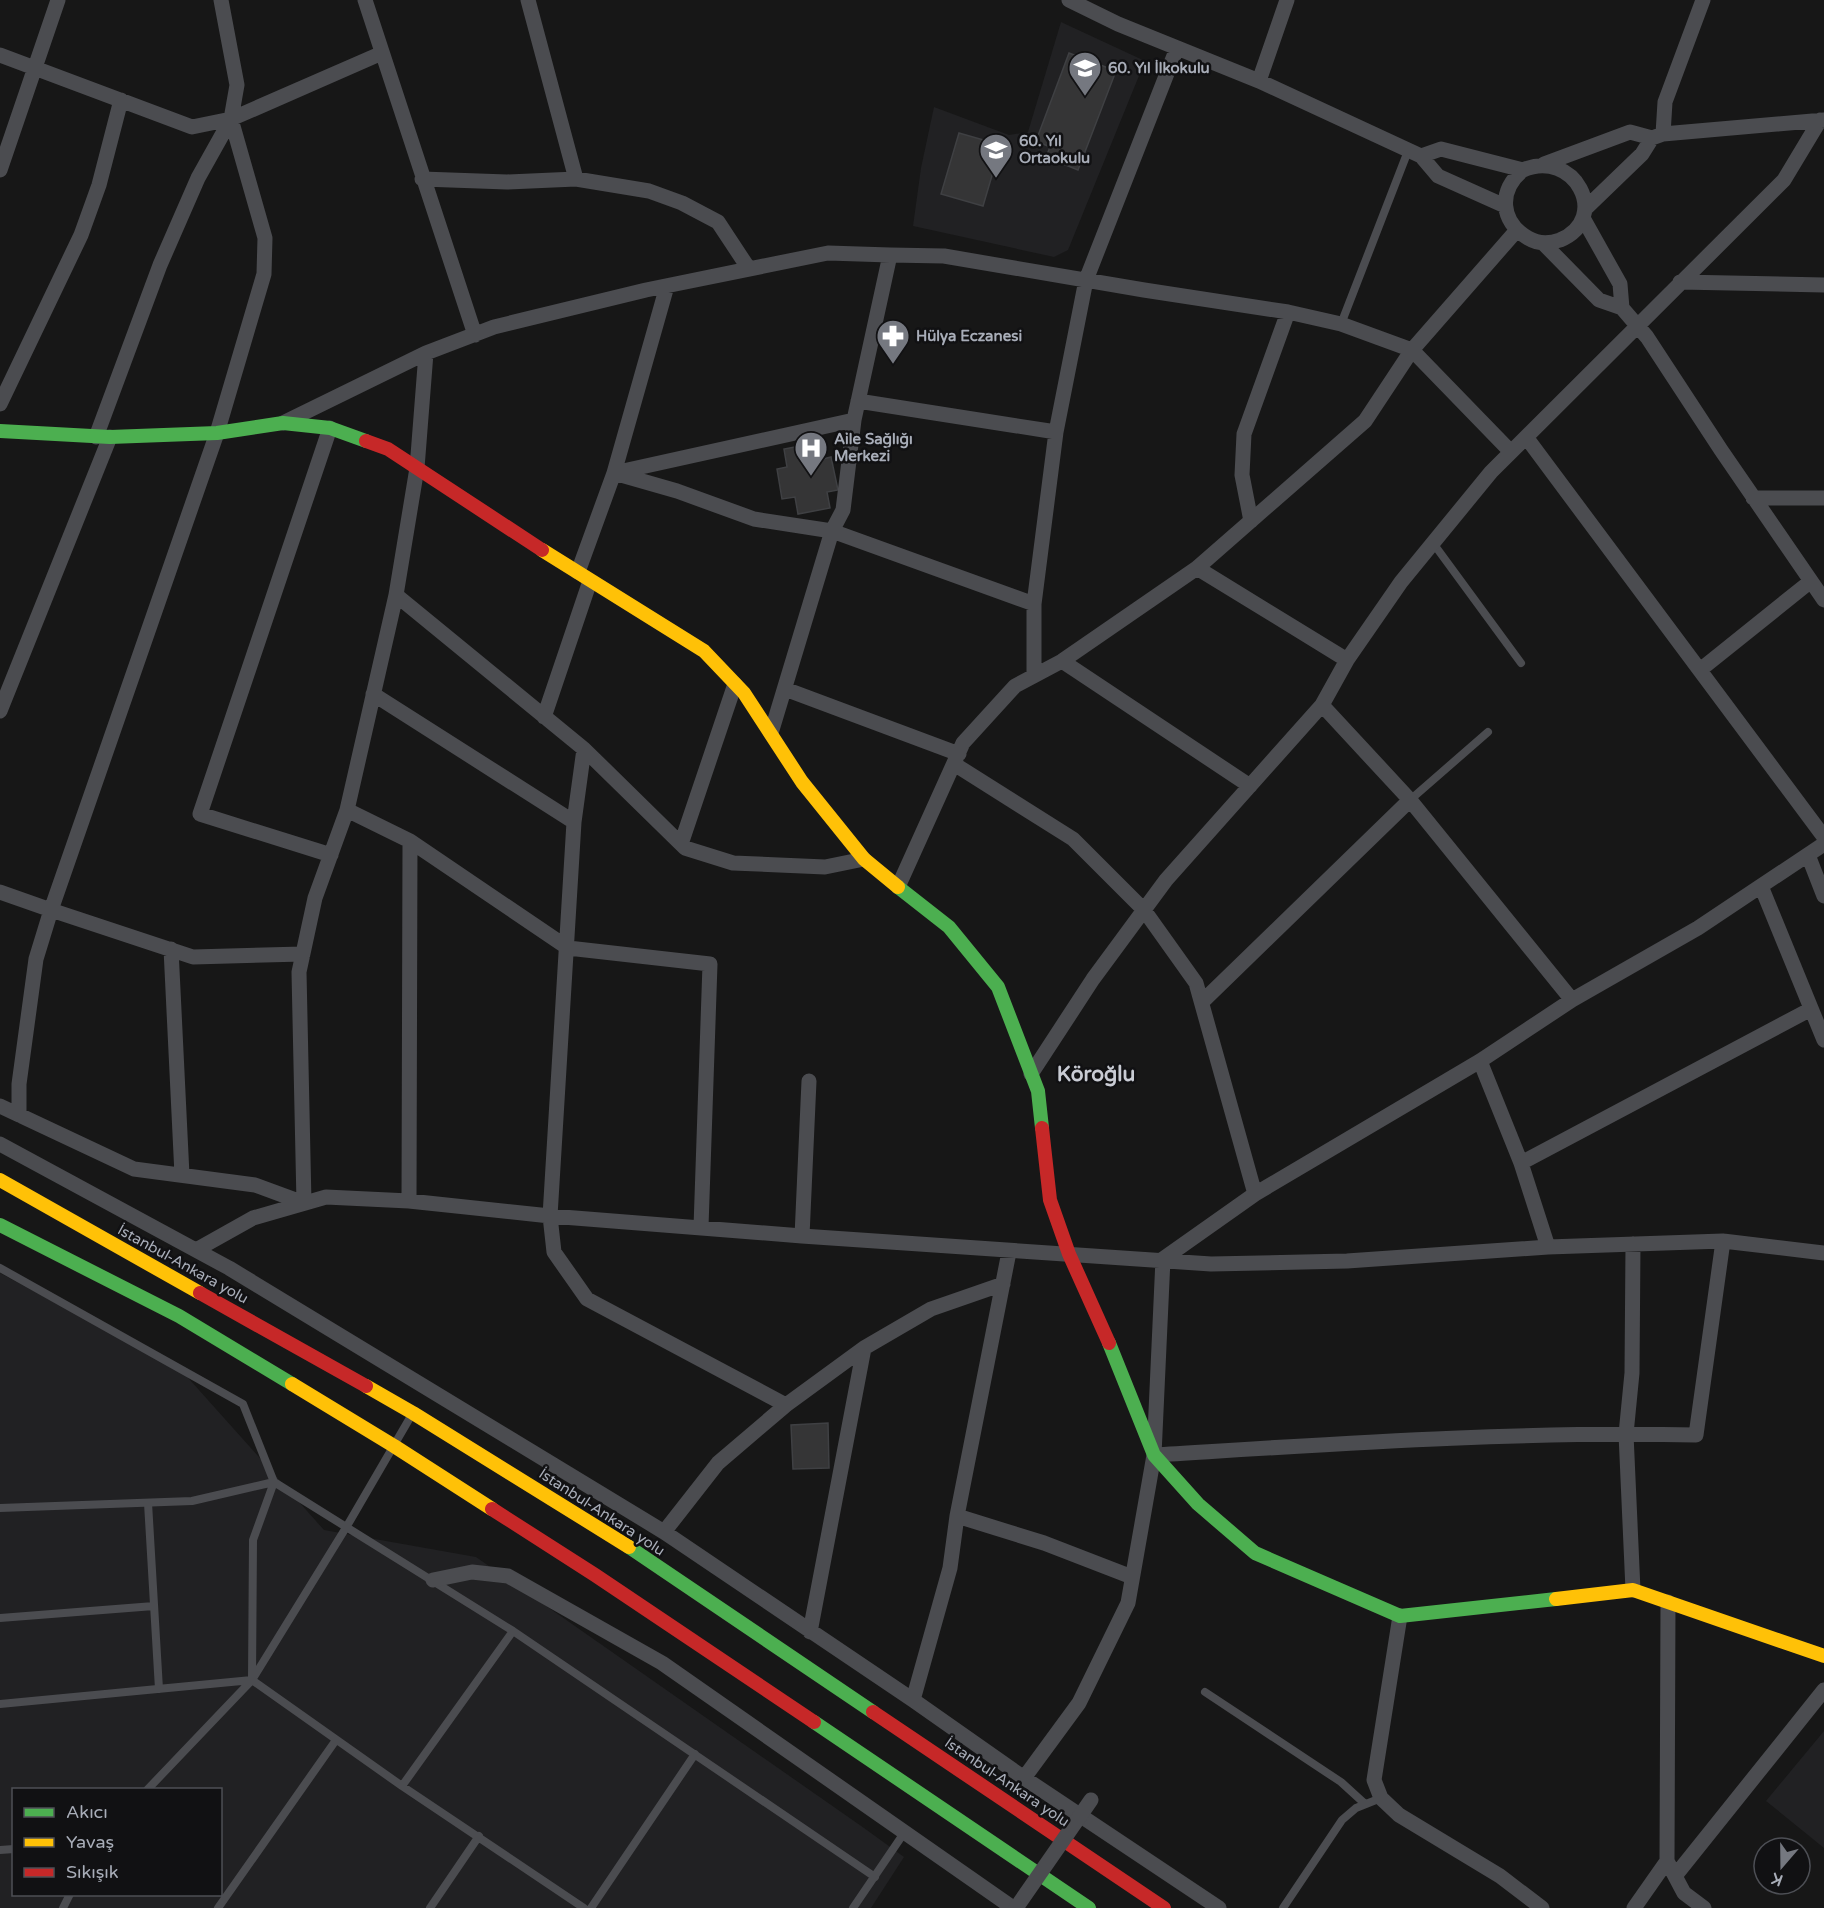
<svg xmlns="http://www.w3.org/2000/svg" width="1824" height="1908" viewBox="0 0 1824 1908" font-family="'Varela Round',sans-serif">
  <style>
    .built { fill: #212123; fill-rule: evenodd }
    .building { fill: #353536; stroke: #3f4043; stroke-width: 1.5 }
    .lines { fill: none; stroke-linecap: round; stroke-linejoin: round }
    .lane { stroke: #4b4c50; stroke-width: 8 }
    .street { stroke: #4b4c50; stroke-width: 15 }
    .fast { stroke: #4caf50; stroke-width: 14 }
    .slow { stroke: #ffc107; stroke-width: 14 }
    .jam { stroke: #c62828; stroke-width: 14 }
    .street-bridge { stroke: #4b4c50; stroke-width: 15 }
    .labels { text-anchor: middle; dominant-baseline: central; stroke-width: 5; stroke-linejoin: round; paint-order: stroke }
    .poi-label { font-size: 15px; font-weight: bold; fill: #a8adb8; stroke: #111113; text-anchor: start }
    .street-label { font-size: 15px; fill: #a8adb8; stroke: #111113 }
    .district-label { font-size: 21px; font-weight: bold; fill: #c9ccd4; stroke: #111113 }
  </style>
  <rect width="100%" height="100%" fill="#171717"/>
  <!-- built -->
  <path class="built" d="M1061 22 1145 61 1068 250 1054 257 913 226 921 168 934 107 1009 135 1028 132Z
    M0 1273 182 1371 324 1530 476 1557 864 1828 904 1857 871 1908H0ZM14 1790H220V1894H14Z
    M1824 1731V1848L1766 1801Z"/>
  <!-- building -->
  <path class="building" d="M1069 53 1116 71 1078 170 1046 157 1050 147 1036 141Z
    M959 133 1001 145 983 206 941 194Z
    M816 443 819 460 831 457 838 490 827 492 830 508 798 514 795 497 782 499 777 469 787 467 784 449Z
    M828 1423 829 1468 793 1469 791 1425Z"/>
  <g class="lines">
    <!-- lane -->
    <path class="lane" d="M1341 324 1408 151
      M1433 543 1521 663
      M1410 800 1488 732
      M0 1268 243 1404 274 1482 513 1631 875 1877
      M148 1503 159 1689
      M0 1508 192 1501 274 1482
      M0 1618 154 1606
      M252 1678 253 1540 274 1482
      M1205 1692 1341 1782 1364 1803
      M0 1704 252 1680 402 1786 584 1908
      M402 1786 513 1631
      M147 1790 252 1680 347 1526 411 1416
      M0 1850 14 1849
      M63 1908 70 1894
      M218 1908 336 1740
      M430 1908 479 1836
      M591 1908 695 1754
      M853 1908 904 1833
      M1283 1908 1342 1820 1356 1808 1381 1798"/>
    <!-- street -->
    <path class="street" d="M365 0 475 335
      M528 0 576 179
      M1069 0 1118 24 1259 81 1421 156 1438 176 1505 206
      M0 55 192 127 231 119 382 53
      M1259 81 1287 0
      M1663 134 1665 102 1703 0
      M1421 156 1441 149 1523 170C1574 148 1612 218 1560 240 1549 244 1538 244 1528 238 1500 222 1498 190 1523 170
      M1544 164 1630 132 1652 138 1663 134 1824 120
      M0 170 58 0
      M422 179 507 182 576 179 649 191 682 203 718 222 749 269
      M1585 209 1642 154 1652 138
      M1583 218 1620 284 1622 308
      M1543 243 1599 300 1622 308 1647 337 1721 450 1824 600
      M890 255 854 420 843 510 832 531 1034 604
      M1680 282 1824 285
      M667 286 614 473 677 491 754 519 832 531 771 733
      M858 401 1056 432
      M0 404 81 235 99 185 121 100
      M283 423 426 353 494 327 646 290 828 253 890 255 944 256 1144 290 1288 312 1341 324 1412 350 1511 452
      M330 428 200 814 331 855
      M96 437 160 265 198 178 231 119
      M1526 437 1824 837
      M1753 498H1824
      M1251 521 1242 475 1244 434 1288 312
      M1197 568 1347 660
      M578 572 614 473 854 420
      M396 595 584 749 685 848 733 863 825 867 864 859
      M1062 661 1250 786
      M1700 670 1811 581
      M1034 675V604L1056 432 1086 280 1177 48
      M785 689 959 754
      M373 694 574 822
      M1322 705 1410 800 1572 1000
      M0 711 110 437
      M544 717 590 581
      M584 749 574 822 550 1216 554 1252 587 1299 786 1405
      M954 764 1073 839 1144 910 1196 983 1255 1194
      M347 810 410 841 568 948 710 964 701 1227
      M681 844 735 684
      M1808 855 1824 896
      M1761 886 1824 1040
      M898 887 963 743 1015 686 1062 661 1197 568 1365 421 1412 350 1517 230
      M0 892 51 910 217 433 264 274 265 238 231 119 237 85 221 0
      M171 949 182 1175
      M1202 1002 1410 800
      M1480 1061 1521 1163 1548 1247
      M1031 1074 1093 979 1166 880 1322 705 1347 660 1401 582 1491 472 1784 180 1820 120
      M0 1106 134 1169 255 1185 304 1203 299 972 315 898 347 810 396 595 417 468 426 353
      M19 1115V1084L36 959 51 910 193 957 303 954
      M0 1144 229 1268 664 1532 913 1700 1024 1778 1219 1908
      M1521 1163 1811 1009
      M409 1201 410 841
      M802 1236 809 1081
      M196 1250 253 1218 326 1197 409 1201 550 1216 802 1236 1211 1264 1347 1261 1548 1247 1723 1241 1824 1253
      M1154 1455C1334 1444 1516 1431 1696 1435L1723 1241
      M957 1516 1044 1543 1132 1577
      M664 1532 718 1463 786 1405 864 1348 931 1309 1003 1284
      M433 1580 472 1572 508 1576 662 1663 1013 1908
      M1633 1590 1626 1434 1632 1373 1633 1244
      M1668 1602 1667 1861 1684 1893 1704 1908
      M1400 1616 1374 1780 1381 1798 1399 1815 1500 1876 1542 1908
      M810 1632 864 1348
      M913 1700 950 1568 957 1516 1009 1252
      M1024 1778 1079 1703 1128 1603 1154 1455 1163 1259 1255 1194 1480 1061 1572 1000 1698 928 1824 844
      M1675 1876 1824 1690
      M1634 1908 1667 1861"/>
    <!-- fast -->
    <path class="fast" d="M0 431 110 437 217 433 283 423 330 428 366 441
      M898 887 949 927 998 987 1038 1091 1042 1128
      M0 1225 179 1316 292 1384
      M1109 1343 1154 1455 1198 1504 1255 1553 1400 1616 1556 1599
      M629 1547 873 1712
      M814 1722 1089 1908"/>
    <!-- slow -->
    <path class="slow" d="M542 550 704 651 744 693 802 782 864 859 898 887
      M0 1180 200 1293
      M292 1384 394 1446 492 1509
      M366 1386 413 1413 629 1547
      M1556 1599 1633 1590 1824 1656"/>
    <!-- jam -->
    <path class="jam" d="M366 441 388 449 542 550
      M1042 1128 1050 1200 1069 1254 1109 1343
      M200 1293 366 1386
      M492 1509 595 1575 814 1722
      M873 1712 1164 1908"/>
    <!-- street-bridge -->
    <path class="street-bridge" d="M1016 1908 1091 1800"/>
  </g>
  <!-- icons -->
  <defs>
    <g id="school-pin" transform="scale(1.725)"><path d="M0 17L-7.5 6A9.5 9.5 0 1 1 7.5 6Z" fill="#757880" stroke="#111113"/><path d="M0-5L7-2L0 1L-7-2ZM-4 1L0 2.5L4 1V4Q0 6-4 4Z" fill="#fff"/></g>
    <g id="pharmacy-pin" transform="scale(1.725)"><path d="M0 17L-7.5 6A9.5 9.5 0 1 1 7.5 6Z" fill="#757880" stroke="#111113"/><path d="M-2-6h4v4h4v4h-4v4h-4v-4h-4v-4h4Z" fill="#fff"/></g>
    <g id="hospital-pin" transform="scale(1.725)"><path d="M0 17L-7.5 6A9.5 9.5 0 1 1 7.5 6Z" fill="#757880" stroke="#111113"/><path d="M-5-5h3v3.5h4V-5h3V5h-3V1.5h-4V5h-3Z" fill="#fff"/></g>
  </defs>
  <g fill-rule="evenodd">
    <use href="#school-pin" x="1085" y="68"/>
    <use href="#school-pin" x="996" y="150"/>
    <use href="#pharmacy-pin" x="893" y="336"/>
    <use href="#hospital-pin" x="811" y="448"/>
  </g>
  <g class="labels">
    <!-- poi labels -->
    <g class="poi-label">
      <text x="1108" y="68">60. Yıl İlkokulu</text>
      <text x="1019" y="141">60. Yıl<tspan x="1019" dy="17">Ortaokulu</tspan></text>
      <text x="916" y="336">Hülya Eczanesi</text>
      <text x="834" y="439">Aile Sağlığı<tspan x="834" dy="17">Merkezi</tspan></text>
    </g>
    <!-- street labels -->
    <g class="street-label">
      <text transform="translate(183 1264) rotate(29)">İstanbul-Ankara yolu</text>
      <text transform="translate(602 1512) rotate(33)">İstanbul-Ankara yolu</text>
      <text transform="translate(1007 1782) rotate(34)">İstanbul-Ankara yolu</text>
    </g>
    <!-- district labels -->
    <g class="district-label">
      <text x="1096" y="1074">Köroğlu</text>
    </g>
  </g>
  <!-- legend -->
  <rect x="12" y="1788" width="210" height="108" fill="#111113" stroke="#4d4f55" stroke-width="1.5"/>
  <rect x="24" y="1808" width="30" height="9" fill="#4caf50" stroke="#4d4f55" stroke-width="1.5"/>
  <text x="66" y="1818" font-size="18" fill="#a8adb8">Akıcı</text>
  <rect x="24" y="1838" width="30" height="9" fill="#ffc107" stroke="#4d4f55" stroke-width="1.5"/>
  <text x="66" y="1848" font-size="18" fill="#a8adb8">Yavaş</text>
  <rect x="24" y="1868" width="30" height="9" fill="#c62828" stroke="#4d4f55" stroke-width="1.5"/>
  <text x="66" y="1878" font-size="18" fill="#a8adb8">Sıkışık</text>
  <!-- north arrow -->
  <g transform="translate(1782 1866) rotate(200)"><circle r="28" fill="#111113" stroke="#4d4f55" stroke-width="1.5"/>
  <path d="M0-4.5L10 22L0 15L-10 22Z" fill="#757880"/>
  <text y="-9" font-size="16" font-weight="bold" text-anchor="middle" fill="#a8adb8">K</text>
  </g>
</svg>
